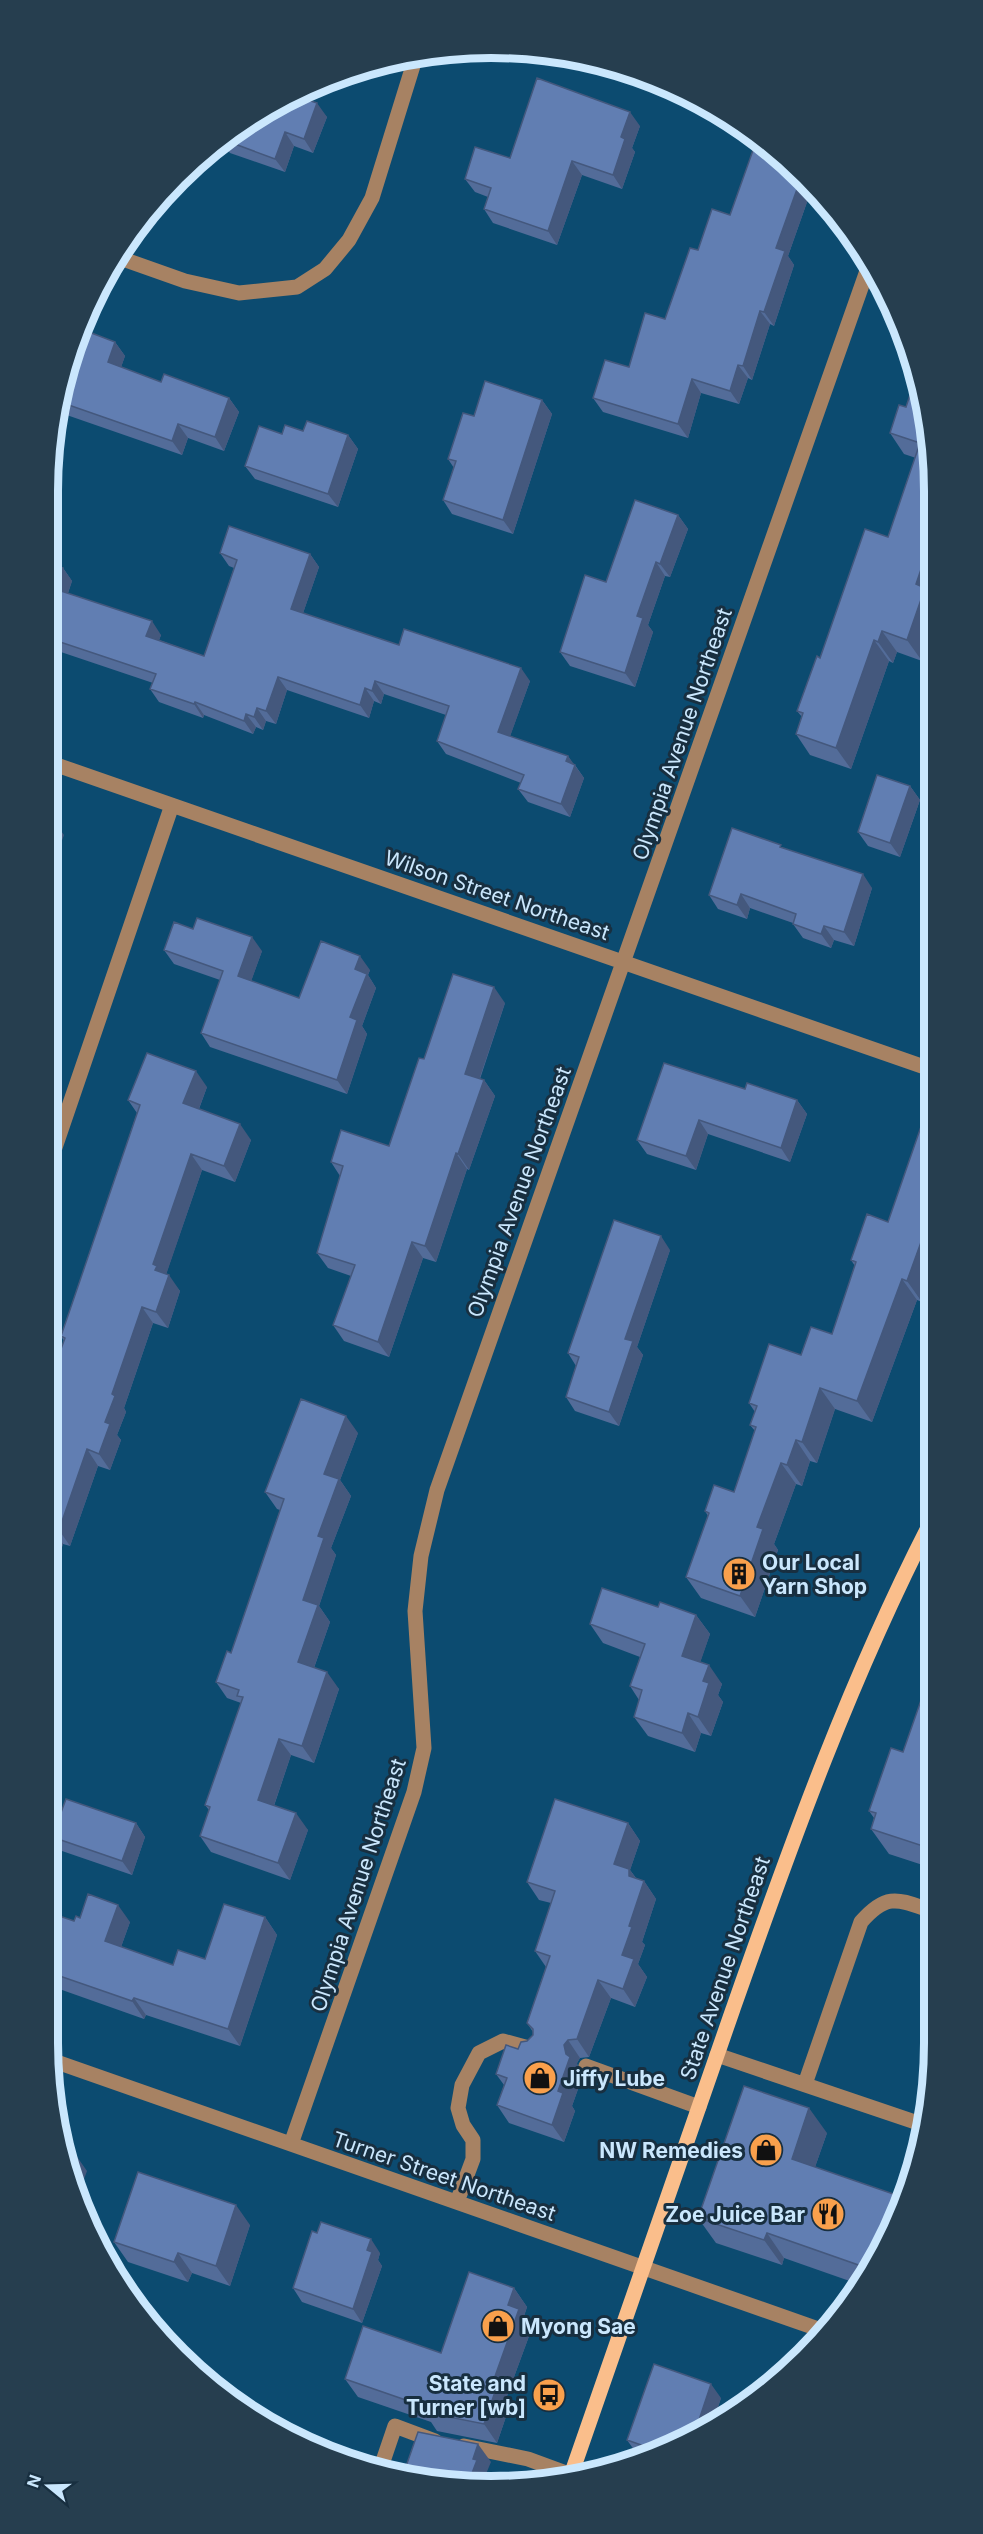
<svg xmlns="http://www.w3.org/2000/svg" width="983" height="2534" viewBox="0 0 983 2534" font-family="Inter,sans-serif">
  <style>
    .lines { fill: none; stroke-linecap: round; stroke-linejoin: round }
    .minor { stroke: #a78263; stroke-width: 15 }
    .major { stroke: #fabe8b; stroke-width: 15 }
    .wall { fill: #536c99 }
    .shaded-wall { fill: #44587d }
    .building { fill: #617eb2; stroke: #44587d; stroke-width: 1.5 }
    .labels { text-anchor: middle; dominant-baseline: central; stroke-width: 6; stroke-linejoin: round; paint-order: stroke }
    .street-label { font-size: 21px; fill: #cae7fd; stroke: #182f40 }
    .poi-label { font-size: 21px; font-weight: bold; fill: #cae7fd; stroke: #182f40; text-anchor: start }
    .rim { fill: none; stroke: #cae7fd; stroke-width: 8 }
  </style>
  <rect width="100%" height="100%" fill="#0c4b70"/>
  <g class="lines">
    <!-- minor -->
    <path class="minor" d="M117 257 185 281 239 293 297 287 325 269 349 240 372 198 416 56
      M48 762 933 1070
      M48 1168 172 805
      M717 2055 924 2125
      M51 2060 824 2331
      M586 2066 699 2107
      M805 2084 861 1922C888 1891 899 1900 935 1912
      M291 2144 414 1792 424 1748 415 1611 421 1556 437 1490 868 268
      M457 2202 473 2159V2140L463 2125 458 2108 462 2085 479 2053 503 2041 536 2050
      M464 2446 528 2459 577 2477
      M380 2470 395 2426 435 2441"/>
    <!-- major -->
    <path class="major" d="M570 2478C625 2321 679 2165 733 2009 792 1841 852 1674 934 1516"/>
  </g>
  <!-- wall -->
  <path class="wall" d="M308 100 327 117 313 153 294 146 285 172 230 153 222 141 270 107Z
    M640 126 632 148 635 152 622 189 582 175 557 245 493 223 484 209 488 197 475 192 465 179 510 158Z
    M757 139 812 188 788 256 794 265 774 326 770 324 752 380 748 378 739 404 701 393 688 438 603 412 593 398 629 367 665 319 698 250 730 215Z
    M115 342 125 356 121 367 161 382 229 398 239 412 224 451 188 438 182 455 58 412 63 376Z
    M542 400 552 414 513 534 452 514 443 500 454 468 448 459Z
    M906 407 931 433 932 632 922 661 897 652 893 663 889 661 851 769 810 755 796 734 802 717 797 711 820 658 888 537 916 458 904 454 890 433Z
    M303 431 348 435 358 449 338 507 255 479 245 466 282 434Z
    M678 515 688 529 670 577 665 576 648 625 653 632 635 687 570 666 560 652 606 582Z
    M220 553 310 554 319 567 303 613 399 645 530 681 510 736 568 756 573 764 575 765 584 778 570 817 528 802 518 789 521 783 446 754 437 741 446 715 384 694 381 704 374 701 369 718 287 690 276 724 266 721 263 730 256 727 253 734 204 715 203 718 159 702 150 689 153 683 49 648 48 650V563L63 568 72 581 68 593 161 635 159 640 204 656 234 568 229 566Z
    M910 786 920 800 900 857 868 846 858 832Z
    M783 848 872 888 854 946 834 940 831 948 803 938 793 924V923L750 908 747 919 718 909 709 895Z
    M164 950 262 951 251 981 299 998 370 970 368 975 376 988 362 1026 367 1034 347 1094 210 1047 201 1033 220 980 174 964Z
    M505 1003 480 1079 484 1080 495 1096 469 1170 467 1169 436 1262 423 1258 389 1357 344 1341 333 1325 351 1276 328 1268 317 1253 340 1176 331 1162 389 1146 424 1059Z
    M207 1087 199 1109 251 1140 235 1182 202 1170 166 1274 180 1291 168 1328 153 1323 124 1408 126 1412 117 1435 121 1440 110 1470 98 1466 70 1546 63 1544 51 1580 48 1579V1384L64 1341 61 1336 137 1113 128 1100Z
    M745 1089 797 1100 807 1114 790 1162 708 1134 696 1170 647 1154 637 1140Z
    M867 1214 922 1302 917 1300 872 1422 835 1409 817 1463 810 1461 802 1486 796 1484 774 1544 778 1550 755 1617 701 1598 686 1577 708 1516 705 1511 734 1492 755 1431 750 1425 755 1412 749 1403 801 1355 832 1334 855 1266 851 1260Z
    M670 1250 637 1347 643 1355 619 1426 575 1411 566 1397 576 1366 568 1353Z
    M358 1433 340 1480 351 1496 331 1548 336 1555 319 1606 330 1622 314 1668 339 1689 314 1763 291 1755 274 1806 308 1830 290 1880 211 1852 200 1836 209 1810 205 1805 241 1703 227 1698 216 1682 231 1653 280 1510 277 1509 265 1492Z
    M658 1607 696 1615 710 1634 700 1662 722 1684 718 1695 723 1702 711 1736 701 1733 695 1752 648 1736 634 1717 639 1700 630 1686 640 1657 603 1643 590 1624Z
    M934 1663 935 1869 889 1854 871 1829 874 1818 869 1811 903 1752Z
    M136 1823 145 1837 132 1875 62 1851 52 1837Z
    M628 1823 640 1841 630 1870 636 1878 644 1881 656 1899 642 1942 645 1945 638 1964 647 1977 635 2007 611 1998 589 2057 580 2058 577 2063 578 2068 583 2075 572 2106 575 2111 564 2142 509 2123 497 2105 504 2085 496 2074 518 2049 533 2035V2032L527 2023 546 1967 535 1951 551 1903 539 1900 527 1882Z
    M48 1912 74 1921 80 1918 130 1922 121 1947 173 1965 205 1959 265 1917 277 1935 240 2046 146 2015 144 2019 48 1985Z
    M827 2133 815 2167 889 2239 861 2285 784 2258 782 2265 716 2243 698 2218Z
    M250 2225 230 2286 192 2273 188 2282 128 2262 114 2242Z
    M380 2253 378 2260 382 2266 362 2323 302 2302 293 2288Z
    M514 2288 527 2307 524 2316 532 2328 507 2396 511 2402 497 2443 437 2431 431 2422 358 2397 345 2379 441 2353Z
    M721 2398 712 2425 662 2452 645 2457 637 2454 627 2440Z"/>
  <!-- shaded-wall -->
  <path class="shaded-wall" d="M312 88 304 109 295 96Z
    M317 103 327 117 313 153 304 139Z
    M630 112 640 126 632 148 635 152 622 189 613 175 621 137Z
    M285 132 294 146 285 172 275 159Z
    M572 161 582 175 557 245 548 231Z
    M801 178 812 188 788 256 794 265 774 326 764 312 776 248Z
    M760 311 770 324 752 380 743 366Z
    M115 342 125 356 118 376 108 362Z
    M738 365 748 378 739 404 730 391Z
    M692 379 701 393 688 438 678 424Z
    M229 398 239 412 224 451 215 437Z
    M542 400 552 414 513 534 503 520Z
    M178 424 188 438 182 455 172 441Z
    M348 435 358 449 338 507 328 494Z
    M678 515 688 529 670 577 660 564Z
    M931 540 932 632 922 661 907 640 916 584Z
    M310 554 319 567 300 622 291 609Z
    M656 562 665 576 648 625 653 632 635 687 625 673 637 616Z
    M63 568 72 581 65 602 55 589Z
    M152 621 161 635 156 649 146 636Z
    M882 631 897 652 893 663 878 642Z
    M874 640 889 661 851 769 836 748Z
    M521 668 530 681 507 745 498 732Z
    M278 677 287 690 276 724 266 711Z
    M375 681 384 694 381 704 372 691Z
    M365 688 374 701 369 718 360 705Z
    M195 702 204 715 203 718 194 704Z
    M257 708 266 721 263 730 254 717Z
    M246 714 256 727 253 734 244 721Z
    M568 756 584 778 570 817 561 804 566 761Z
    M910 786 920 800 900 857 890 843Z
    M53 820 64 835 52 868 60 879 48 914V836Z
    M863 874 872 888 854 946 844 932Z
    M741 894 750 908 747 919 737 905Z
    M824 926 834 940 831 948 821 934Z
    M252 937 262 951 248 990 238 976Z
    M360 956 370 970 368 975 376 988 362 1026 367 1034 347 1094 337 1080 350 1017 355 969Z
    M494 987 505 1003 476 1089 465 1074Z
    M196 1071 207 1087 195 1119 183 1103Z
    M484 1080 495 1096 469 1170 458 1154Z
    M797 1100 807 1114 790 1162 781 1148Z
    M699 1120 708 1134 696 1170 686 1156Z
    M240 1124 251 1140 235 1182 224 1166Z
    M456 1153 467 1169 436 1262 425 1246Z
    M191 1154 202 1170 165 1278 169 1275 180 1291 168 1328 156 1312 155 1270 153 1264Z
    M933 1209V1270L922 1302 907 1281Z
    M661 1236 670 1250 637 1347 643 1355 619 1426 609 1412 625 1339Z
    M412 1242 423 1258 389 1357 378 1342Z
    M902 1279 917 1300 872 1422 857 1401Z
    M142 1307 153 1323 124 1408 126 1412 117 1435 121 1440 110 1470 99 1454 105 1422 112 1394Z
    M820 1388 835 1409 817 1463 802 1442Z
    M346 1416 358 1433 340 1480 351 1496 331 1548 336 1555 319 1606 330 1622 310 1679 298 1662 303 1600 318 1536 324 1474Z
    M796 1440 810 1461 802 1486 787 1465Z
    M87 1449 98 1466 70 1546 59 1530Z
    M781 1463 796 1484 774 1544 778 1550 755 1617 740 1596 757 1527Z
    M52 1528 63 1544 51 1580 48 1576V1540Z
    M696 1615 710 1634 696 1675 682 1656Z
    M709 1665 722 1684 718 1695 723 1702 711 1736 698 1717 703 1681Z
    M327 1672 339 1689 314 1763 302 1746Z
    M688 1713 701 1733 695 1752 682 1733Z
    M279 1739 291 1755 270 1817 258 1800Z
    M296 1813 308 1830 290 1880 278 1863Z
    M136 1823 145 1837 132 1875 122 1861Z
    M628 1823 640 1841 630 1870 642 1887 644 1881 656 1899 642 1942 645 1945 638 1964 647 1977 635 2007 623 1989 622 1955 629 1926 614 1864Z
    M118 1905 130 1922 117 1958 105 1941Z
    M265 1917 277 1935 240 2046 228 2029Z
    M598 1980 611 1998 589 2057 577 2039Z
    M134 1998 146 2015 144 2019 132 2001Z
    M568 2040 580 2058 577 2063 578 2068 583 2075 572 2106 575 2111 564 2142 552 2125 566 2054 564 2045Z
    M809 2108 827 2133 809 2184 792 2159Z
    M73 2151 87 2171 77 2198 72 2185 68 2165Z
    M902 2197 904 2200 889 2239 885 2246Z
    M236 2205 250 2225 230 2286 216 2266Z
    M84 2212 93 2225 91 2229Z
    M767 2233 784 2258 782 2265 764 2240Z
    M371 2239 380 2253 378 2260 382 2266 362 2323 353 2309 367 2250Z
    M178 2253 192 2273 188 2282 174 2262Z
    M514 2288 527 2307 524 2316 532 2328 507 2396 511 2402 497 2443 484 2424 508 2305Z
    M711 2384 721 2398 712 2425 694 2435Z
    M478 2444 491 2462 486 2474 489 2478 488 2480 469 2481 473 2459Z"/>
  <!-- building -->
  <path class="building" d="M537 78 630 112 621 137 625 139 613 175 572 161 548 231 484 209 491 188 465 179 475 147 510 158Z
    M296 96 317 103 304 139 285 132 275 159 224 140 270 107Z
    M757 139 801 178 776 248 785 251 764 312 760 311 743 366 738 365 730 391 692 379 678 424 593 398 605 360 629 367 645 313 665 319 690 248 698 250 712 209 730 215Z
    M81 329 115 342 108 362 161 382 164 374 229 398 215 437 178 424 172 441 60 402 63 376Z
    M916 377 931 433V540L916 584 925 588 907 640 882 631 878 642 874 640 836 748 796 734 803 713 797 711 817 656 820 658 865 529 888 537 920 443 890 433 899 405 906 407Z
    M485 381 542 400 503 520 443 500 456 461 448 459 463 413 474 416Z
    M307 421 348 435 328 494 245 466 259 426 282 434 285 425 303 431Z
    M635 500 678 515 660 564 656 562 637 616 643 618 625 673 560 652 585 575 606 582Z
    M229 526 310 554 291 609 399 645 404 629 521 668 498 732 568 756 566 761 575 765 561 804 518 789 524 775 437 741 449 706 375 681 372 691 365 688 360 705 278 677 266 711 257 708 254 717 246 714 244 721 195 702 194 704 150 689 156 674 48 638V563L63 568 55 589 152 621 146 636 204 656 237 560 220 553Z
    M877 775 910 786 890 843 858 832Z
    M48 818 53 820 48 836Z
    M732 828 781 845 780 847 863 874 844 932 824 926 821 934 793 924 796 914 741 894 737 905 709 895Z
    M197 918 252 937 238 976 299 998 321 941 360 956 355 969 367 974 350 1017 357 1020 337 1080 201 1033 223 971 164 950 174 922 193 929Z
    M453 974 494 987 465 1074 484 1080 458 1154 456 1153 425 1246 412 1242 378 1342 333 1325 355 1265 317 1253 343 1166 331 1162 341 1130 389 1146 419 1058 424 1059Z
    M147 1053 196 1071 183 1103 240 1124 224 1166 191 1154 153 1264 157 1266 155 1270 169 1275 156 1312 142 1307 112 1394 115 1396 105 1422 110 1424 99 1454 87 1449 59 1530 52 1528 48 1540V1384L65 1338 61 1336 140 1105 128 1100Z
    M664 1063 745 1089 747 1083 797 1100 781 1148 699 1120 686 1156 637 1140Z
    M924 1118 933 1121V1209L907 1281 902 1279 857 1401 820 1388 802 1442 796 1440 787 1465 781 1463 757 1527 763 1529 740 1596 686 1577 709 1513 705 1511 714 1485 734 1492 756 1427 750 1425 757 1406 749 1403 769 1344 801 1355 811 1327 832 1334 856 1262 851 1260 867 1214 888 1222Z
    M614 1220 661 1236 625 1339 633 1341 609 1412 566 1397 579 1357 568 1353Z
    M301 1399 346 1416 324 1474 339 1479 318 1536 324 1538 303 1600 318 1605 298 1662 327 1672 302 1746 279 1739 258 1800 296 1813 278 1863 200 1836 210 1807 205 1805 243 1697 237 1696 239 1690 216 1682 227 1651 231 1653 284 1499 265 1492Z
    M602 1588 658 1607 660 1602 696 1615 682 1656 709 1665 703 1681 709 1683 698 1717 688 1713 682 1733 634 1717 642 1690 630 1686 645 1644 590 1624Z
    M934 1663 935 1850 871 1829 876 1813 869 1811 891 1748 903 1752Z
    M66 1799 136 1823 122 1861 52 1837Z
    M555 1799 628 1823 614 1864 629 1869V1876L644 1881 629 1926 632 1927 622 1955 634 1959 623 1989 598 1980 577 2039 568 2040 564 2045 566 2054 570 2057 558 2091 563 2093 552 2125 497 2105 507 2078 496 2074 506 2045 518 2049 521 2042 527 2041 533 2035V2029L527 2023 550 1956 535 1951 555 1891 527 1882Z
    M88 1894 118 1905 105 1941 173 1965 178 1950 205 1959 224 1904 265 1917 228 2029 134 1998 132 2001 48 1972V1912L74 1921 76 1916 80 1918Z
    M744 2086 809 2108 792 2159 902 2197 885 2246 870 2269 767 2233 764 2240 698 2218Z
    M65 2148 73 2151 68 2165Z
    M138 2172 236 2205 216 2266 178 2253 174 2262 114 2242Z
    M321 2222 371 2239 367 2250 372 2252 353 2309 293 2288 312 2231 317 2233Z
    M469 2272 514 2288 508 2305 519 2309 493 2382 498 2383 484 2424 424 2412 426 2407 345 2379 363 2326 441 2353Z
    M654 2364 711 2384 694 2435 661 2452 627 2440Z
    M418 2432 478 2444 473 2459 477 2460 469 2481 433 2482 403 2475Z"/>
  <!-- icons -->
  <defs>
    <g id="building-disc" transform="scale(1.725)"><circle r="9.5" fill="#f9a04c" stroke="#182f40"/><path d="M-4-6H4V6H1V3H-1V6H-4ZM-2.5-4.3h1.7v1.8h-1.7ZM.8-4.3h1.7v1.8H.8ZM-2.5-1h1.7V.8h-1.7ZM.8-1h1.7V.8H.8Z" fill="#111"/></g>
    <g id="shop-disc" transform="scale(1.725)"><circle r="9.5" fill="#f9a04c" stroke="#182f40"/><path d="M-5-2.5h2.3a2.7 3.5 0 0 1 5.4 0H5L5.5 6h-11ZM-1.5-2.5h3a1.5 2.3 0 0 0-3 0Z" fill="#111"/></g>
    <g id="restaurant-disc" transform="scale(1.725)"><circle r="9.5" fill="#f9a04c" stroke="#182f40"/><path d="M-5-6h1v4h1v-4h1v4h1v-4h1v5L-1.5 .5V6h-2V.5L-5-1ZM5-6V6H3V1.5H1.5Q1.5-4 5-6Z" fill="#111"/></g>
    <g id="bus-disc" transform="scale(1.725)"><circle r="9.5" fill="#f9a04c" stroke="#182f40"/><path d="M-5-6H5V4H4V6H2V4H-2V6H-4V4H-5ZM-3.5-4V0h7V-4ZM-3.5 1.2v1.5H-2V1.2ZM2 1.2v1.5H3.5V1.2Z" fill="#111"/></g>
  </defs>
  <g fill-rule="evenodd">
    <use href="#building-disc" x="739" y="1574"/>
    <use href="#shop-disc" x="540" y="2078"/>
    <use href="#shop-disc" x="766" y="2150"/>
    <use href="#restaurant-disc" x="828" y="2214"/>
    <use href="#shop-disc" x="498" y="2326"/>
    <use href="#bus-disc" x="549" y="2395"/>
  </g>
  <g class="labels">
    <!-- street labels -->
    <g class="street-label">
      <text transform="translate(682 734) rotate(-71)">Olympia Avenue Northeast</text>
      <text transform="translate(497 895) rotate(19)">Wilson Street Northeast</text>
      <text transform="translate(519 1192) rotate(-70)">Olympia Avenue Northeast</text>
      <text transform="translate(358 1885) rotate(-72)">Olympia Avenue Northeast</text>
      <text transform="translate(725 1968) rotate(-71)">State Avenue Northeast</text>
      <text transform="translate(444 2176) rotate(19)">Turner Street Northeast</text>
    </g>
    <!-- poi labels -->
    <g class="poi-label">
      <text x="762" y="1562">Our Local<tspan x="762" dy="24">Yarn Shop</tspan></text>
      <text x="563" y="2078">Jiffy Lube</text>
      <text x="743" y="2150" text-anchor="end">NW Remedies</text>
      <text x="805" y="2214" text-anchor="end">Zoe Juice Bar</text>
      <text x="521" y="2326">Myong Sae</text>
      <text x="526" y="2383" text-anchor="end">State and<tspan x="526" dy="24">Turner [wb]</tspan></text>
    </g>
  </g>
  <!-- crop -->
  <path d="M0 0H983V2534H0ZM491 58H491A433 433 0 0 1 924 491V2043A433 433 0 0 1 491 2476H491A433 433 0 0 1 58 2043V491A433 433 0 0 1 491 58Z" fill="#263e4f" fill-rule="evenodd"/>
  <path class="rim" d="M491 58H491A433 433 0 0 1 924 491V2043A433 433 0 0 1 491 2476H491A433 433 0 0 1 58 2043V491A433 433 0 0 1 491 58Z"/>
  <!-- north arrow -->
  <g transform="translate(48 2486) rotate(289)" stroke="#182f40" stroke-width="4.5" paint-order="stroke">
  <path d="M0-4.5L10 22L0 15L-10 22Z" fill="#cae7fd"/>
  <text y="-9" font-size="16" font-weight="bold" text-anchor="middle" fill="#cae7fd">N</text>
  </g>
</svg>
